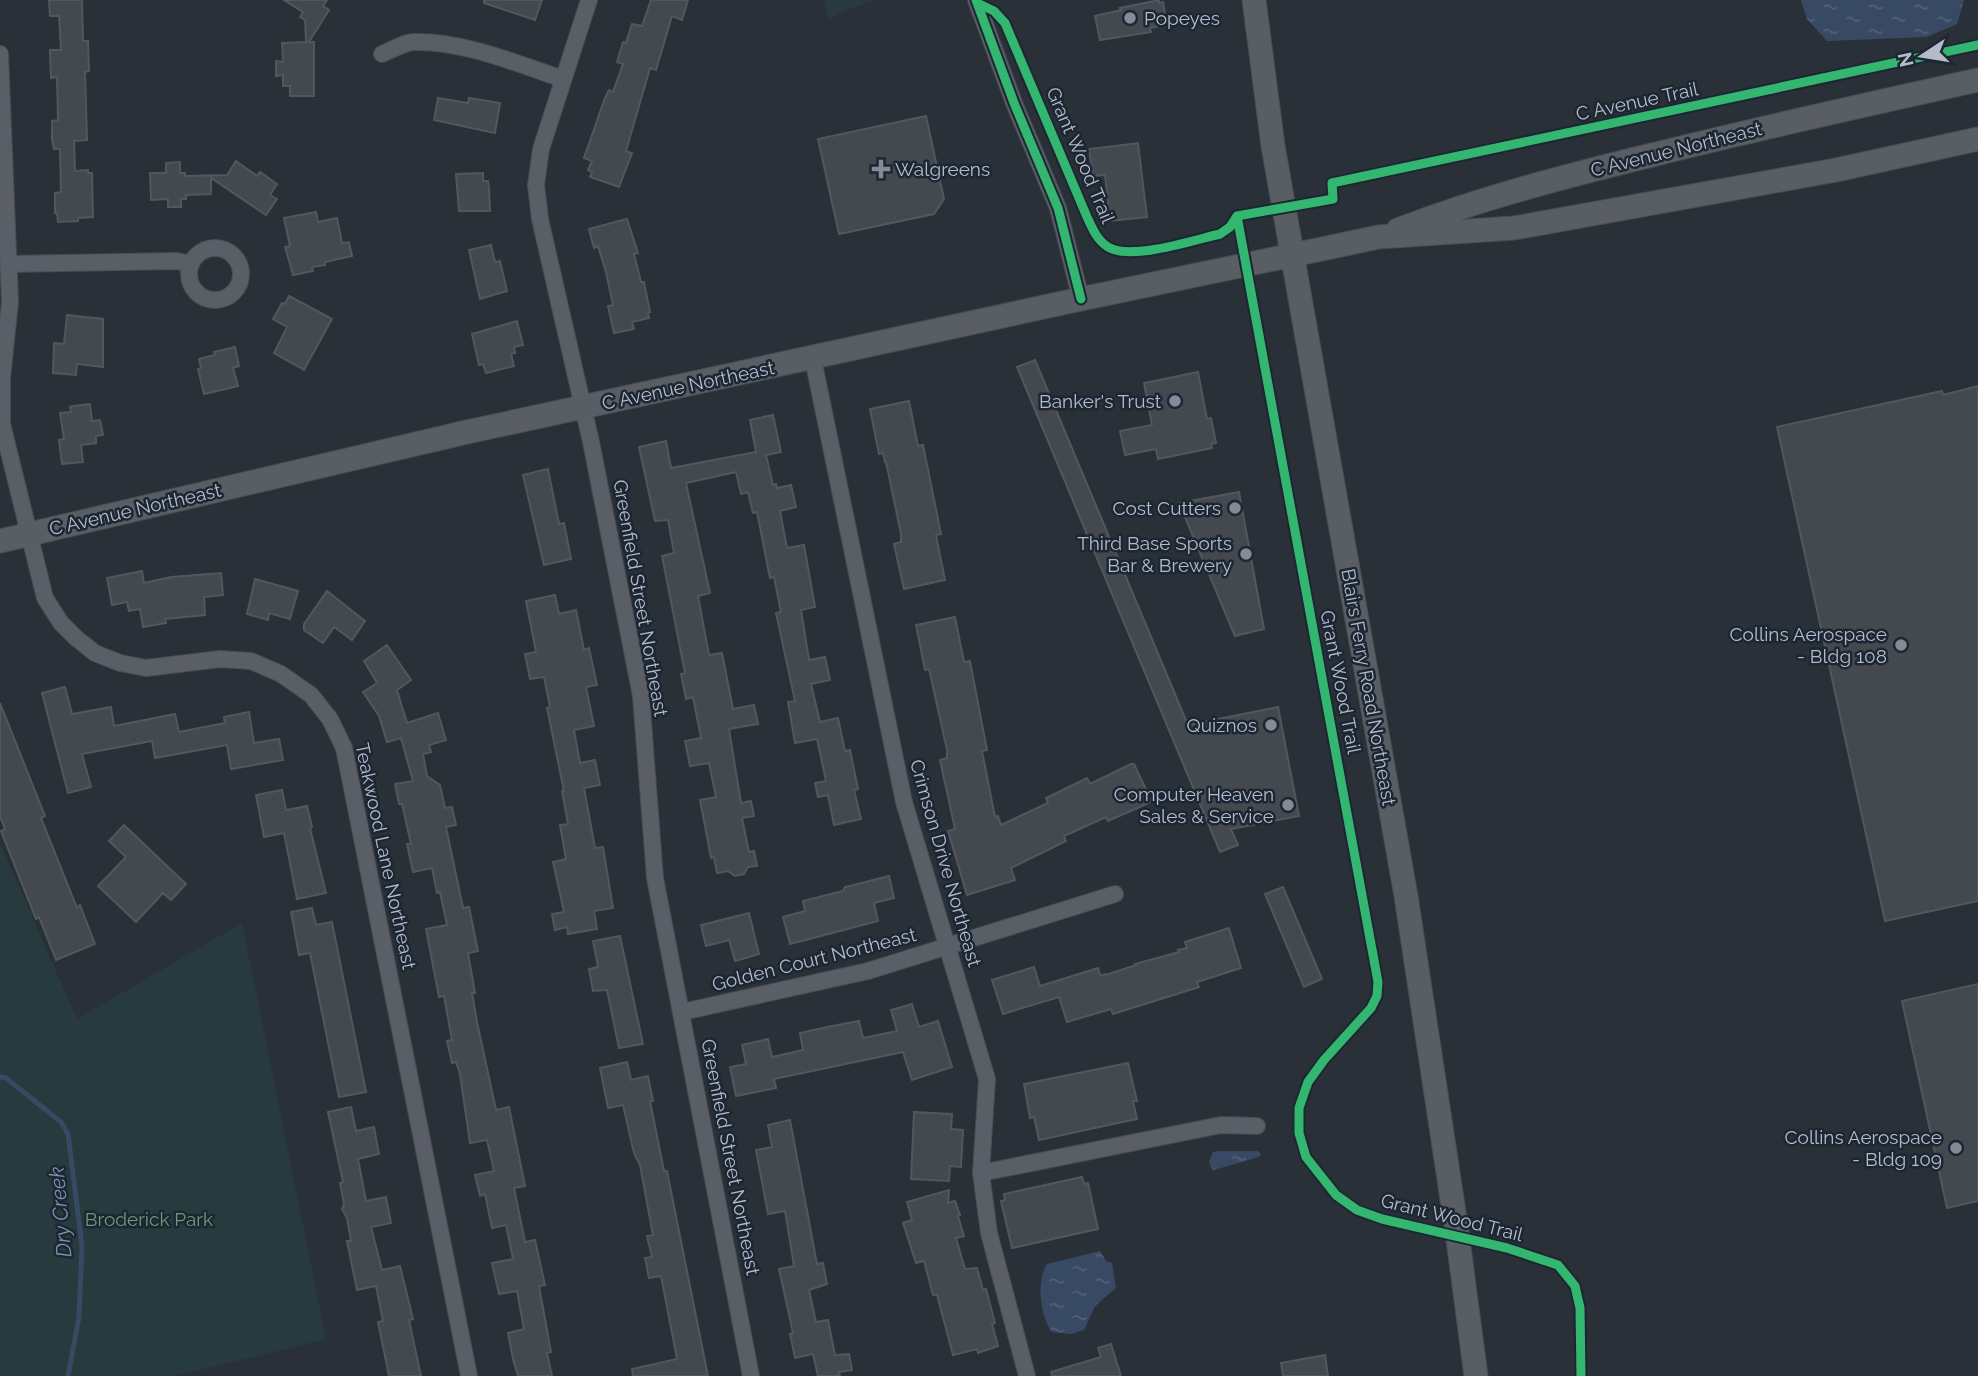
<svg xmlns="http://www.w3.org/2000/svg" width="1978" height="1376" viewBox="0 0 1978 1376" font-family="Raleway,sans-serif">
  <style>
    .green { fill: #273a3e }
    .water { fill: url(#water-ripples) }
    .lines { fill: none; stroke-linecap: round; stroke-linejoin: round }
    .stream { stroke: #384963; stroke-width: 5 }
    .building { fill: #444950; stroke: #52575f; stroke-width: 2 }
    .street-casing { stroke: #484c53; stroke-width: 18 }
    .secondary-casing { stroke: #484c53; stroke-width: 25 }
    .street { stroke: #5a5e66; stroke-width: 16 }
    .secondary { stroke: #595d64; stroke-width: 23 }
    .cycleway-casing { stroke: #1d2633; stroke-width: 13 }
    .cycleway { stroke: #33b770; stroke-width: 9 }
    .poi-dot { fill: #848b96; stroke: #1d2633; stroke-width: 2.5 }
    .labels { text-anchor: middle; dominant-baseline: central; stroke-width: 5; stroke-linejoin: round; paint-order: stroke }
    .poi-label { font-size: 19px; fill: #b4bcc9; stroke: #1d2633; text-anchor: end }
    .street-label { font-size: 19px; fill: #b4bcc9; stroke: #1d2633 }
    .park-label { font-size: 19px; fill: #6b9a76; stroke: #1d2633 }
    .water-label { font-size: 21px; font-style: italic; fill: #7c92b1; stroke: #1d2633 }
  </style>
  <defs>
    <pattern id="water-ripples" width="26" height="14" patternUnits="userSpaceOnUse" patternTransform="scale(1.75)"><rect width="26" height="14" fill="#384963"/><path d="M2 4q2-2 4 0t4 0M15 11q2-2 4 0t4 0" fill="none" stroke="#526178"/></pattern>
  </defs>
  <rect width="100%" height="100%" fill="#2a3038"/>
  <!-- green -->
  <path class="green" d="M824 0H875L844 11 829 19Z
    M0 843 77 1019 242 923 326 1339 175 1376H0Z"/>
  <!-- water -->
  <path class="water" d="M1801 0H1964L1957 24 1927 37 1827 41 1807 19Z
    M1218 1151H1258L1261 1154 1259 1157 1214 1170 1211 1168 1209 1162 1213 1152Z
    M1100 1251 1106 1261 1112 1263 1116 1288 1095 1306 1084 1330 1071 1334 1052 1332C1040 1316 1036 1281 1047 1264Z"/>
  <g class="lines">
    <!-- stream -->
    <path class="stream" d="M0 1077 6 1078 61 1122 68 1134 82 1246 79 1317 68 1376"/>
  </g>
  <!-- building -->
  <path class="building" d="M49 0H82L83 41H88L89 71 85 72 87 140 74 141 75 171 88 170V173H92L93 217 78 218V221L58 222 57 213H55V193L61 192 60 149H54L52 140V121L58 120 57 77 51 78 50 50H61L59 16H50Z
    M284 0H327L323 6 329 10 309 42H314V96H290V86H283V75L276 76V61L283 62 282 43 306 42 305 20 300 17 303 12Z
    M484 0H542L535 20 484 3Z
    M651 0H688L682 20 672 16 656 70 650 68 626 151 632 153 619 187 590 177 592 172 588 170 592 161 584 158 605 98 609 90 613 92 623 64 617 62 623 42 626 43 632 24 642 26Z
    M1159 0V3L1163 2 1166 21H1164L1165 25 1150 28 1151 32 1100 40 1095 16 1121 10 1120 8Z
    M438 98 468 103 469 98 500 103 495 133 434 120Z
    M926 116 944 199 934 214 839 234 818 139Z
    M1138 143 1147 217 1110 221 1105 175 1093 176 1089 149Z
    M236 161 257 176 260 172 277 184 270 195 277 199 266 215 211 178V194L186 195V199H181V207H168V199L151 200 150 173H166V163L180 162V173H185V176L227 175Z
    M483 173V181H488L489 188 490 211H459L456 174Z
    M316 212 318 222 337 218 342 243 349 242 352 256 325 262V265L312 267 313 271 293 275 285 247 290 246 284 218Z
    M627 219 638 253 634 254 641 282H644L650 312 648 313 649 318 632 322 634 329 614 333 608 306 613 305 606 272 598 246 594 248 589 229Z
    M491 245 495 262 500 261 507 291 480 299 469 250Z
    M289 296 332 319 304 370 274 353 287 327 273 319 282 303 285 304Z
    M67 315 103 319V367L77 364 76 375 53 373 54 343 64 344Z
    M517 321 523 345 514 347 515 353 511 354 514 366 486 373 483 364 479 365 472 334Z
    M235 347 239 366 233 368 238 386 204 394 198 369 201 368 199 359 215 355 214 352Z
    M1035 360 1188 725 1278 707 1299 816 1231 829 1238 845 1220 852 1017 367Z
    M1198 372 1207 419 1211 418 1216 443 1211 444 1212 448 1158 459 1156 449 1125 455 1120 431 1152 425 1144 383Z
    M1978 386V901L1885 921 1777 427 1942 391 1943 395Z
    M909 401 918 446 923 445 941 534 936 535 945 580 904 589 894 544 901 542V534L886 462H885L883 453 879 454 870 409Z
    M90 404 92 421 100 420 103 435 96 436V443L81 445 83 462 62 464 59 440 64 439 60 413 71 412 70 407 73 406Z
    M773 415 781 452 766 455 773 485 776 484 777 488 791 485 796 507 780 511 787 548 804 545 815 607 801 610 809 660 825 657 830 680 811 684 820 722 838 718 845 751 850 750 858 789 854 790 861 819 834 825 828 795 818 797 815 783 826 781 817 739 795 743 788 702 795 701 776 613 781 612 774 577 770 578 757 512 753 513 748 492 741 494 736 472 686 483 710 593 698 596 709 655 722 653 733 709 754 705 758 724 729 729 741 803 751 801 754 816 742 818 749 852 754 851 757 866 748 867 744 874 735 876 728 871 717 873 714 857 711 858 700 800 716 797 709 763 690 766 685 741 701 738 693 697 686 699 681 674 685 673 662 556 674 553 668 520 655 521 639 447 666 441 671 468 756 452 750 420Z
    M548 469 559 524 564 523 571 559 544 565 523 475Z
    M1239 492 1264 629 1235 636 1179 503Z
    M142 571 144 583 171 577 221 573 223 595 204 597 205 615 165 619 166 623 143 627 140 609 129 611 127 602 112 605 107 578Z
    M255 579 298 591 290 619 269 613 268 620 247 614Z
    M327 591 365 621 352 640 334 627 323 643 304 630V624Z
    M555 595 559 614 576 610 584 650 589 648 597 685 586 687 594 726 574 730 580 763 595 760 600 785 584 788 595 848 603 847 613 908 594 911 597 929 568 934 567 927 555 930 552 914 564 912 553 862 566 859 560 825 568 824 562 791H564L547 708 550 707 544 677 530 679 525 654 536 652 526 601Z
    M955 617 964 662 970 661 987 750 982 751 995 817 998 816 1001 825 1048 803 1046 798 1087 778 1090 784 1131 764H1134L1151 800 1149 803 1108 821 1106 817 1064 836 1066 841 1011 868 1015 880 967 895 948 831 955 829 940 760 947 758V750L929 669 925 670 916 625Z
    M387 645 411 680 397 690 407 723 438 713 446 740 429 745 431 752 423 754 427 776 440 785 445 808 452 807 456 825 446 827 463 908 469 907 478 951 468 953 475 993H472L477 1022 496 1110 509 1107 525 1186 514 1188 525 1242 535 1240 545 1285 539 1286 551 1352 547 1353 552 1376H518L513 1359 508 1333 524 1329 517 1291 499 1294 492 1263 513 1259 506 1225 492 1228 485 1194 480 1196 475 1175 494 1171 487 1140 470 1143 460 1074 456 1062 452 1063 447 1041 452 1040 444 996 439 997 426 929 447 925 440 892 437 893 432 868 413 872 407 844H411L402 804H399L395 784 413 781 401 738 387 742 379 716 363 692 377 683 364 661Z
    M65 687 72 714 111 707 114 726 175 714 179 732 225 723 224 717 249 712 254 743 279 739 283 760 231 769 227 745 155 758 152 741 82 754 91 787 68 793 42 693Z
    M0 703 45 816 41 818 77 908 80 905 95 944 56 960 39 917 36 919 1 831 5 829 0 816Z
    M282 790 286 810 307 806 312 827 310 828 326 893 297 899 284 833 264 837 256 795Z
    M124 825 186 884 171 900 163 893 136 922 98 886 126 857 109 841Z
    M889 876 894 898 874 903 878 921 790 944 783 917 805 911 803 901 843 891 845 887Z
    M1283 887 1322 979 1304 987 1265 894Z
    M312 908 316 925 332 922 366 1092 339 1097 310 953 299 955 291 912Z
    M749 913 759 954 735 961 729 940 706 946 701 925Z
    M1229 928 1241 968 1197 982 1199 987 1113 1014 1111 1009 1067 1022 1059 997 1003 1014 992 980 1034 967 1040 986 1098 968 1100 975 1109 974 1136 965 1135 964 1179 952 1178 950 1187 948 1185 942Z
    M620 936 643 1044 619 1048 607 990 593 991 589 969 598 967 593 941Z
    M1978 984V1201L1947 1208 1902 1001Z
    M912 1004 919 1027 938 1021 952 1067 912 1080 903 1052 774 1079 776 1088 736 1096 730 1067 746 1064 742 1045 768 1039 772 1057 803 1050 800 1033 827 1027 859 1021 863 1038 897 1031 891 1010Z
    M627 1062 631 1080 648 1076 653 1101H650L664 1171H667L708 1376H633L632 1369 677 1359 661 1276 649 1278 645 1258 652 1257 647 1236 653 1235 640 1165 634 1153 623 1105 608 1108 600 1068Z
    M1128 1063 1137 1101H1133L1137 1119 1039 1140 1034 1117 1030 1118 1024 1084Z
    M351 1107 356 1131 374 1127 379 1154 358 1159 366 1201 386 1197 391 1223 371 1227 382 1270 400 1266 413 1319 409 1320 421 1376H389L378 1322 383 1321 376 1286 357 1290 347 1241H351L347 1218 342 1209 344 1204 340 1183 343 1182 328 1112Z
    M914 1112 952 1114 951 1129 963 1130 961 1167 950 1166 949 1181 911 1179Z
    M790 1120 817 1264 823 1263 827 1284 809 1290 816 1322 828 1320 835 1355 849 1354 852 1370 839 1372 840 1376H818L813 1354 795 1358 790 1334 793 1333 779 1269 794 1266 785 1211 768 1214 756 1150 772 1147 768 1125Z
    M1082 1177 1084 1184 1088 1183 1098 1229 1012 1248 1001 1201 1005 1200 1004 1194Z
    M949 1190 948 1203 955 1201 960 1215 958 1216 964 1236 956 1238 965 1269 977 1268 983 1290 986 1289 995 1323 992 1324 998 1346 978 1353 977 1349 953 1355 937 1295H933L924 1261 916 1263 903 1223 912 1220 907 1202Z
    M1111 1344 1121 1376H1052L1051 1372 1101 1357 1098 1348Z
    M1325 1355 1328 1376H1283L1281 1363Z"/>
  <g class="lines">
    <!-- street casing -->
    <g class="street-casing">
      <path id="street" d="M589 0 541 149 536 185 540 219 591 442 641 696 655 878 751 1376
        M976 0 1014 103 1058 208 1081 299
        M0 54 10 302 2 378V424L45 598 61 623 76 638 95 653 120 663 146 668 220 659 251 661 281 674 311 695 330 719 344 748 469 1376
        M382 54C392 50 403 43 413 42 461 40 518 64 563 79
        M189 274a26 26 0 1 1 52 0a26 26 0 1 1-52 0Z
        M8 264 177 261 190 264
        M813 359 904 802 987 1079 981 1173 989 1233 1027 1376
        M682 1012 868 971 1115 894
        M981 1173 1221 1125 1257 1126"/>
    </g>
    <!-- secondary casing -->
    <g class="secondary-casing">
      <path id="secondary" d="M1254 0 1273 146 1406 896 1457 1232 1476 1376
        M1398 230C1481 198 1566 176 1652 155 1760 128 1869 104 1978 80
        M0 541 467 432 1081 299 1341 245 1378 237 1514 228 1836 170 1978 139"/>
    </g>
    <!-- street -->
    <use href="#street" class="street"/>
    <!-- secondary -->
    <use href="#secondary" class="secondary"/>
    <!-- cycleway casing -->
    <g class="cycleway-casing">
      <path id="cycleway" d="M976 0 1014 103 1058 208 1081 299
        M977 3 994 11 1005 23 1087 217C1092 228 1097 240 1108 247 1131 261 1194 240 1220 234L1230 227 1237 216 1378 982 1377 996 1371 1008 1324 1060 1308 1082 1299 1108V1133L1306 1157 1336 1195 1357 1210 1382 1219 1507 1248 1558 1265 1575 1286 1580 1308 1581 1376
        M1237 216 1333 199 1332 183 1978 45"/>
    </g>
    <!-- cycleway -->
    <use href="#cycleway" class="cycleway"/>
  </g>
  <!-- markers -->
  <g class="poi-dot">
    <circle cx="1130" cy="18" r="7"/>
    <path d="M877.5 158.5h7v7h7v7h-7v7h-7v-7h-7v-7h7z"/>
    <circle cx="1175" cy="401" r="7"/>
    <circle cx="1235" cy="508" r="7"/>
    <circle cx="1246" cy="554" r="7"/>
    <circle cx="1901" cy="645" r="7"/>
    <circle cx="1271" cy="725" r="7"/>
    <circle cx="1288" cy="805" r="7"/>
    <circle cx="1956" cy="1148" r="7"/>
  </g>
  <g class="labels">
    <!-- poi labels -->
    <g class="poi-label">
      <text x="1144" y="18" text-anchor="start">Popeyes</text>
      <text x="895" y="169" text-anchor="start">Walgreens</text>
      <text x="1161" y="401">Banker's Trust</text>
      <text x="1221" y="508">Cost Cutters</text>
      <text x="1232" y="543">Third Base Sports<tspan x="1232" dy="22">Bar &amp; Brewery</tspan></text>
      <text x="1887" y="634">Collins Aerospace<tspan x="1887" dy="22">- Bldg 108</tspan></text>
      <text x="1257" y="725">Quiznos</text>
      <text x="1274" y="794">Computer Heaven<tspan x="1274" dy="22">Sales &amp; Service</tspan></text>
      <text x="1942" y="1137">Collins Aerospace<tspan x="1942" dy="22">- Bldg 109</tspan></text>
    </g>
    <!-- street labels -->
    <g class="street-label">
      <text transform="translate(1637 101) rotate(-12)">C Avenue Trail</text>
      <text transform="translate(1676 149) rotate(-14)">C Avenue Northeast</text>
      <text transform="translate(1081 155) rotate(67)">Grant Wood Trail</text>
      <text transform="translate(688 385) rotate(-12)">C Avenue Northeast</text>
      <text transform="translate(135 509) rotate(-13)">C Avenue Northeast</text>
      <text transform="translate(641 598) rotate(80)">Greenfield Street Northeast</text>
      <text transform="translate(1341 682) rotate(79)">Grant Wood Trail</text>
      <text transform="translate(1369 687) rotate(80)">Blairs Ferry Road Northeast</text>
      <text transform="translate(386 856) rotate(78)">Teakwood Lane Northeast</text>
      <text transform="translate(946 863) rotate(74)">Crimson Drive Northeast</text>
      <text transform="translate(814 959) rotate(-14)">Golden Court Northeast</text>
      <text transform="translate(731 1157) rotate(79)">Greenfield Street Northeast</text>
      <text transform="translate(1452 1217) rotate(14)">Grant Wood Trail</text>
    </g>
    <!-- park labels -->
    <g class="park-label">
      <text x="149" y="1219">Broderick Park</text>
    </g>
    <!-- water labels -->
    <g class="water-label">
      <text transform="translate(60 1212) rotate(-95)">Dry Creek</text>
    </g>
  </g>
  <!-- north arrow -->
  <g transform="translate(1922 56) rotate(258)" stroke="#1d2633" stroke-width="5" paint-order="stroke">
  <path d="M0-5L12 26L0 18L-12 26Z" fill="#b4bcc9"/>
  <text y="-10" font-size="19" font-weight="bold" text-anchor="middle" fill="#b4bcc9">N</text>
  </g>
</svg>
